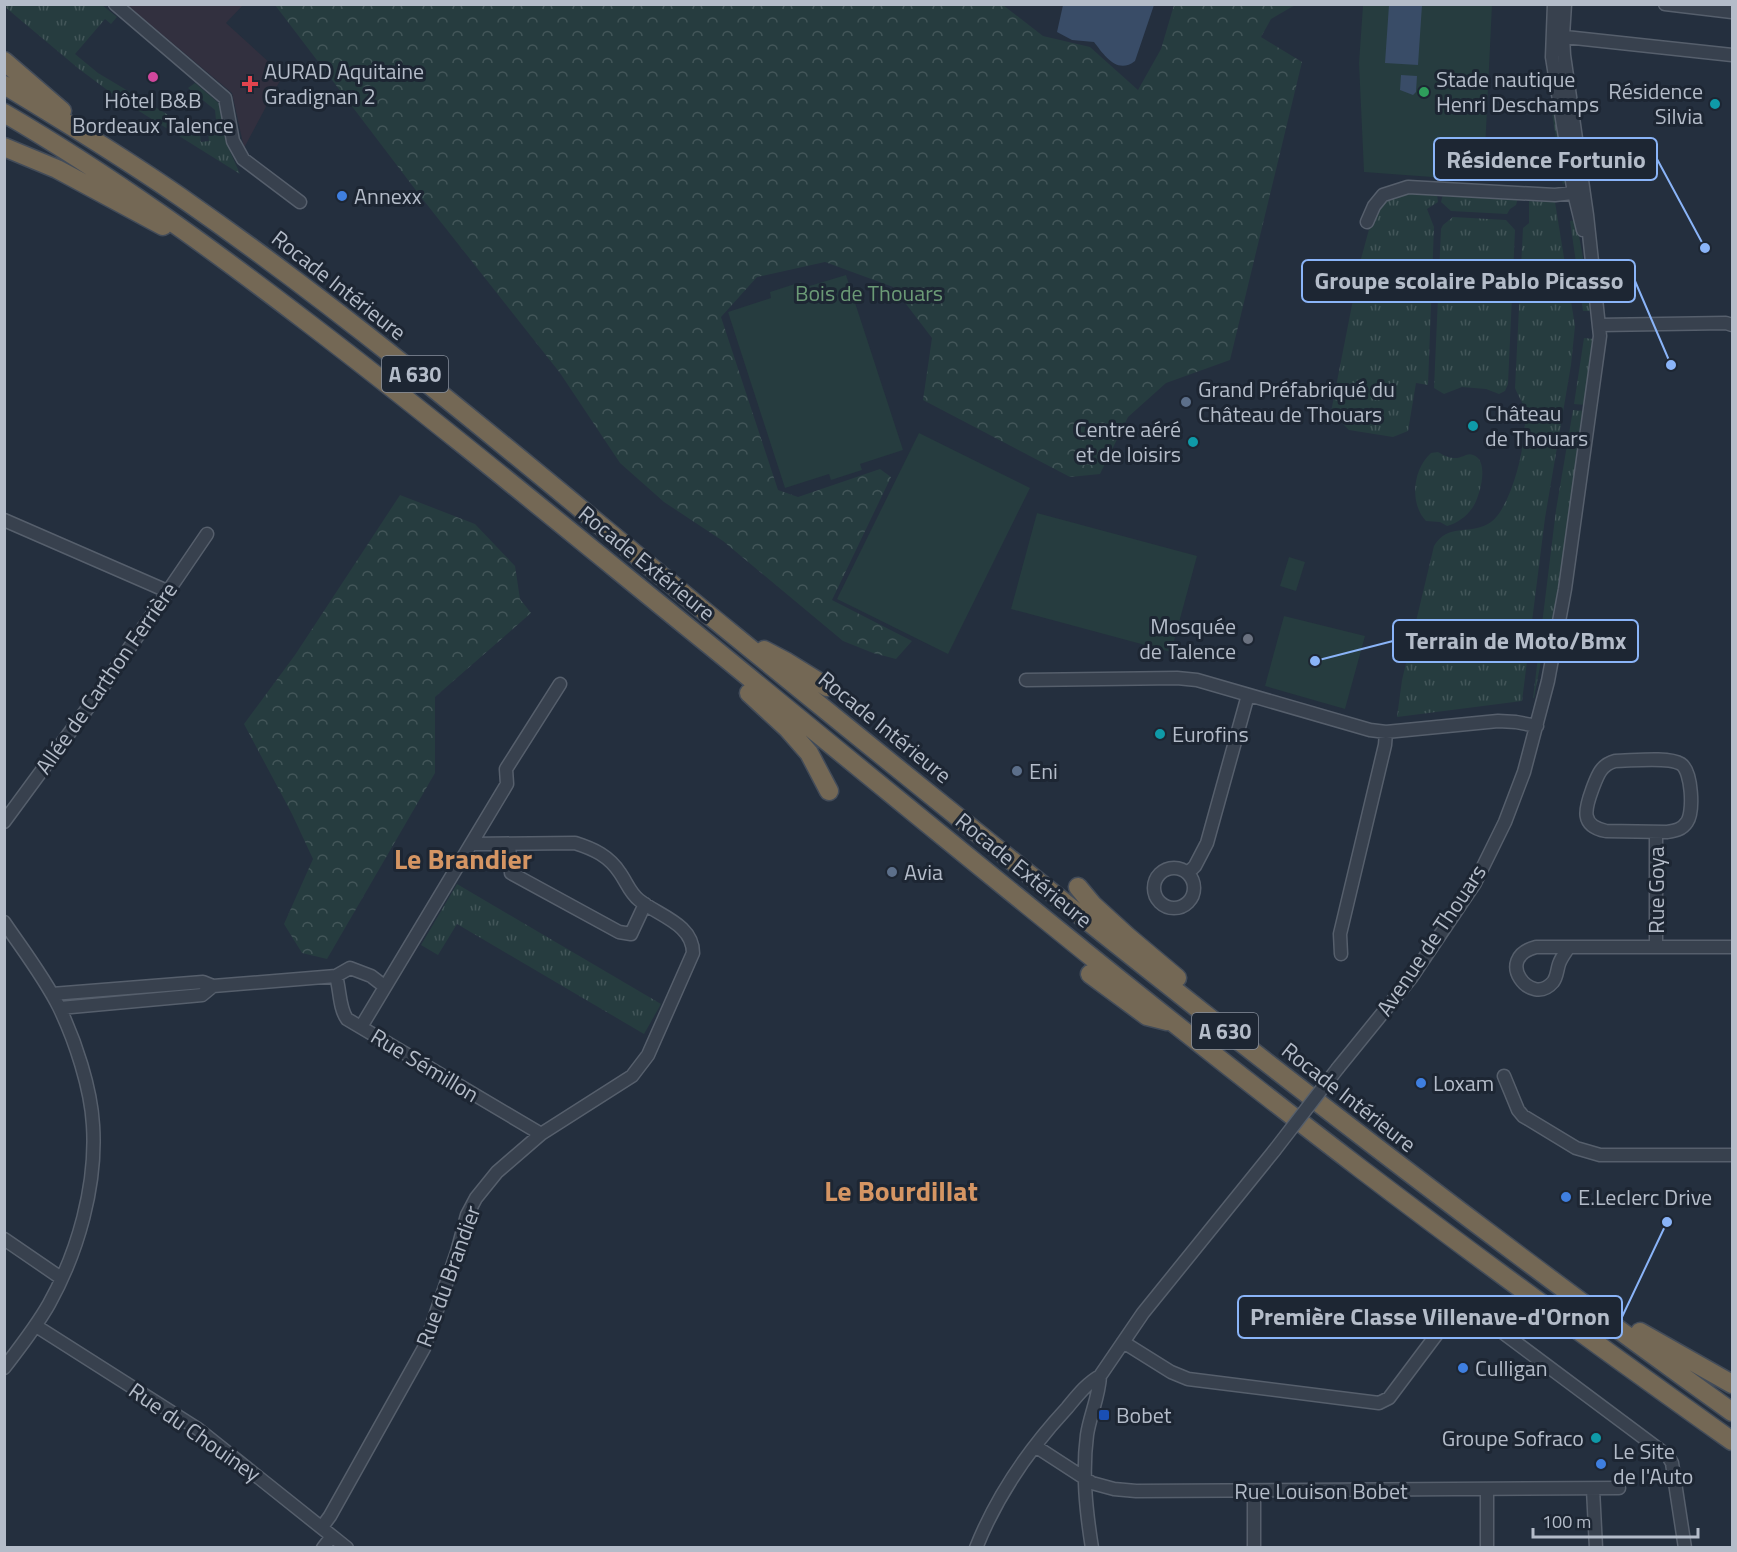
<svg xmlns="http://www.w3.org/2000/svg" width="1737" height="1552" viewBox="0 0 1737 1552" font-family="'Titillium Web',sans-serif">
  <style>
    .medical { fill: #32303f }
    .grass { fill: url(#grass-tufts) }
    .forest { fill: url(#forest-crowns) }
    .garden { fill: #263c3f }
    .water { fill: #394c67 }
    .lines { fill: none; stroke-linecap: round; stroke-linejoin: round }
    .minor-casing { stroke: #565f6c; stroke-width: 15 }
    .highway-casing { stroke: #434c59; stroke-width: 21 }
    .minor { stroke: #38414e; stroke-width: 12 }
    .highway { stroke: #746855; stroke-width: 18 }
    .minor-bridge-casing { stroke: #565f6c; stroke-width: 15; stroke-linecap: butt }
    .minor-bridge { stroke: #38414e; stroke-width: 12 }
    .hotel-dot { fill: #d1479c; stroke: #1d2633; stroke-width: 2 }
    .health-dot { fill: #e0444e; stroke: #1d2633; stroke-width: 2 }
    .leisure-dot { fill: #2e9e5b; stroke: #1d2633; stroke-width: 2 }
    .culture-dot { fill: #0f9aa8; stroke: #1d2633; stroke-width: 2 }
    .shop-dot { fill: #3f7fe0; stroke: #1d2633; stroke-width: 2 }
    .service-dot { fill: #5c6f8a; stroke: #1d2633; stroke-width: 2 }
    .worship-dot { fill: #6b7280; stroke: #1d2633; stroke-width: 2 }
    .transit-dot { fill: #1a4fb4; stroke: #1d2633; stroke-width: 2 }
    .labels { text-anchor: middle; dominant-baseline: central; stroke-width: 6; stroke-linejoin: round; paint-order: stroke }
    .shield { fill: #1d2633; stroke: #878f9c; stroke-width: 1.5 }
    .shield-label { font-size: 21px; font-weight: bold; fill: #b4bcc9 }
    .poi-label { font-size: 22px; fill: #b4bcc9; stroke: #1d2633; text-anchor: start }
    .street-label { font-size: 22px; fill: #b4bcc9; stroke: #1d2633 }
    .park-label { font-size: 22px; fill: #6b9a76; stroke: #1d2633 }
    .district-label { font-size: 28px; font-weight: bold; fill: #d59563; stroke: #1d2633 }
    .leader { fill: none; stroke: #8ab4f8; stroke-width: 2 }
    .callout-dot { fill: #8ab4f8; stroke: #1d2633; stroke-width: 2 }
    .callout { fill: #1d2633; stroke: #8ab4f8; stroke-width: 2 }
    .callout-label { font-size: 24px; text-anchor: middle; font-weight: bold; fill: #b4bcc9 }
  </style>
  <defs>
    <pattern id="grass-tufts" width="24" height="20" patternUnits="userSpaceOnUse" patternTransform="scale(1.5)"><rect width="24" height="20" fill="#263c3f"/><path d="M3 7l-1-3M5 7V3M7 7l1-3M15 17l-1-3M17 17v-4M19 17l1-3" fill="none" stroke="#435659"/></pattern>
    <pattern id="forest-crowns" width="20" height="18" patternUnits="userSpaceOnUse" patternTransform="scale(1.5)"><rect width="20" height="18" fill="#263c3f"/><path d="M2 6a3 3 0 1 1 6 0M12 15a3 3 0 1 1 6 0" fill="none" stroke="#435659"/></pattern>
  </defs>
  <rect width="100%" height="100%" fill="#242f3e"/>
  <!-- medical -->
  <path class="medical" d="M127 5H243L226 23 283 75 244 148 232 93Z"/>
  <!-- grass -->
  <path class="grass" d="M5 4 102 5 117 17 111 24 105 19 75 54 98 73 190 128 192 135 200 134 201 142 209 141 208 132 217 131 215 110 188 88 195 83 221 105 226 142 240 174 118 98 79 69 5 7Z
    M1557 111 1566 181 1563 185 1552 113Z
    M1401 193 1437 194 1438 202 1427 209 1434 227 1428 385 1416 383 1408 431 1393 437 1349 430 1331 412 1361 259 1371 222 1387 199Z
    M1443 194 1518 198 1516 205 1510 209 1507 214 1451 211 1441 202Z
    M1529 201 1555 202 1575 326 1571 365 1545 518 1522 701 1397 717 1402 680 1434 546C1448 522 1472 536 1491 522 1513 506 1531 430 1523 405 1521 399 1517 394 1515 388L1523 228 1529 223Z
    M1453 217 1506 220 1515 230 1508 384 1505 391 1499 394 1486 389 1462 387 1444 394 1434 388 1441 229 1443 225Z
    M1576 220 1593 311H1583L1570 221Z
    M1584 338 1594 339 1586 405 1574 404Z
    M1573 410 1585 411 1554 625 1548 624 1534 698H1533L1556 510Z
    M1438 452C1460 466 1464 451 1473 455 1490 460 1480 496 1473 507 1467 516 1458 523 1447 526L1440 522 1426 521C1409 503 1413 469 1431 453Z
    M457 884 661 1004 644 1034 457 924 438 955 421 945Z"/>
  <!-- forest -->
  <path class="forest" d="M275 5H1003L1043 36 1090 47 1138 90 1161 49 1174 5H1295L1271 19 1261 37 1302 62 1230 360 1166 383 1128 417 1100 474 1070 477 923 400 932 338 893 287 825 262 757 277 721 317 778 490 798 497 880 469 891 477 832 600 912 641 896 659 873 653 843 641 723 541 664 502 620 463 560 373 421 197Z
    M400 495 475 524 515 566 520 599 531 613 435 697V773L327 959 302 953 284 924 313 859 292 814 244 724 295 655Z"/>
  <!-- garden -->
  <path class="garden" d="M1363 5H1492L1484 172 1473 180 1364 172 1359 63Z
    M846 275 903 450 860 464 862 470 831 480 829 474 785 488 728 312 771 298 770 292 801 282 803 288Z
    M919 433 1030 488 948 654 837 599Z
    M1037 513 1197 556 1171 652 1011 609Z
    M1289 557 1305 562 1296 591 1280 586Z
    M1284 616 1365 636 1345 709 1265 686Z"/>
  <!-- water -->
  <path class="water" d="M1063 5H1154L1135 61C1117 75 1104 55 1094 42L1072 40 1057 32Z
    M1389 5H1422L1418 65 1385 63Z
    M1401 75 1417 76 1416 92 1413 95 1400 90Z"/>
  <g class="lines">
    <!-- minor casing -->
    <g class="minor-casing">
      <path id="minor" d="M115 4 225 98 233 141 243 159 300 202
        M1554 4 1552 57 1574 193 1583 230
        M1665 4 1732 12
        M1556 36 1732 55
        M1367 222 1374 206 1383 195 1408 187 1555 195 1580 192
        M1599 325 1726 323 1732 325
        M4 520 167 591
        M1026 680 1177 678 1197 680 1370 730 1386 732 1498 721 1516 722 1537 726
        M1615 761C1631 761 1668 756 1681 764 1692 771 1694 812 1687 822 1682 830 1674 831 1667 832L1606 831C1580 826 1585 809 1592 790 1597 777 1600 765 1615 761Z
        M4 822 98 694 207 534
        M1656 832V947
        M509 844 511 873 619 932 631 934 645 904
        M1154 888a20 20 0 1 1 40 0a20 20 0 1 1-40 0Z
        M1188 873 1195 866 1207 843 1248 695
        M4 922C23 950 44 977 59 1007 75 1040 91 1088 93 1125 97 1185 78 1252 49 1304 36 1327 20 1347 4 1368
        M1569 947C1565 953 1561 958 1559 964 1557 970 1557 977 1553 982 1531 1008 1493 958 1536 947H1732
        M1341 954 1340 934 1385 745 1386 732
        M336 976C340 989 339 1008 347 1019L541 1134
        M52 994 203 982 213 986 336 976 350 968 371 976 384 986
        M60 1008 202 995 213 986
        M361 1027 507 784 506 769 560 684
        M1338 1068 1411 978 1475 883 1505 822 1524 772 1548 681 1565 589 1600 336 1587 215 1564 55 1563 36 1565 4
        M1504 1076 1518 1110 1523 1116 1576 1148 1600 1155H1732
        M4 1239 61 1278
        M36 1326 198 1429 347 1548
        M1123 1342 1171 1372 1188 1379 1379 1403 1389 1398 1437 1334C1453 1320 1470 1316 1490 1323L1668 1456 1672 1463 1685 1548
        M1035 1446 1092 1483 1114 1489 1136 1491 1619 1488
        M1593 1489 1596 1548
        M322 1527 330 1516 424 1348 457 1252 467 1215 476 1198 497 1172 541 1134 632 1076 648 1055 693 953C693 924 659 916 639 900 630 893 627 883 620 873 609 856 594 849 575 843L471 844
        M323 1548 332 1536
        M976 1548C997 1495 1029 1449 1067 1408 1077 1396 1087 1383 1100 1376L1143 1313 1274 1151
        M1092 1548C1086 1510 1082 1473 1087 1435 1090 1415 1099 1397 1100 1376
        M1254 1548V1491
        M1487 1548V1490"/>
    </g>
    <!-- highway casing -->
    <g class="highway-casing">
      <path id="highway" d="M4 61 62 111
        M4 85C67 123 129 161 189 203 378 335 551 486 730 632 1058 900 1388 1165 1732 1412
        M4 113C112 176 212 249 311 325 447 429 579 539 712 647 927 823 1141 1001 1361 1169 1483 1262 1607 1352 1732 1441
        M4 147 57 169 163 226
        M764 650 785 661 827 687
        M749 693 788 729 809 753 829 791
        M1078 887 1093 905 1127 936 1177 978
        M1090 974 1147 1016 1167 1021
        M1640 1332 1732 1384"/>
    </g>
    <!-- minor -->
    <use href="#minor" class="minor"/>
    <!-- highway -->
    <use href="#highway" class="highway"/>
    <!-- minor-bridge casing -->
    <g class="minor-bridge-casing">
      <path id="minor-bridge" d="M1274 1151 1338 1068"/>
    </g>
    <!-- minor-bridge -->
    <use href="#minor-bridge" class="minor-bridge"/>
  </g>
  <!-- markers -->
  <circle class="hotel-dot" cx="153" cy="77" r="6"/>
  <path class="health-dot" d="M247 75h6v6h6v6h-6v6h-6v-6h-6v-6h6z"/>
  <circle class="leisure-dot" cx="1424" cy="92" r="6"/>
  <g class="culture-dot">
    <circle cx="1715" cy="104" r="6"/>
    <circle cx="1473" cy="426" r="6"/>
    <circle cx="1193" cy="442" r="6"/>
    <circle cx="1160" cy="734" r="6"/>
    <circle cx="1596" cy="1438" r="6"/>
  </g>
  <g class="shop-dot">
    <circle cx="342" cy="196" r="6"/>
    <circle cx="1421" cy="1083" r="6"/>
    <circle cx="1566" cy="1197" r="6"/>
    <circle cx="1463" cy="1368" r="6"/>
    <circle cx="1601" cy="1464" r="6"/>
  </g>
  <g class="service-dot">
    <circle cx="1186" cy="402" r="6"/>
    <circle cx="1017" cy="771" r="6"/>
    <circle cx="892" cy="872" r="6"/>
  </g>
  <circle class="worship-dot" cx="1248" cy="639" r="6"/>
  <rect class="transit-dot" x="1098" y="1409" width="12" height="12" rx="3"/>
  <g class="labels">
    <!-- shield labels -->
    <g class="shield">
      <rect x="382" y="356" width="66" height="36" rx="4.5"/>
      <rect x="1192" y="1013" width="66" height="36" rx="4.5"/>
    </g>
    <g class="shield-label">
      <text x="415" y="374">A 630</text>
      <text x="1225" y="1031">A 630</text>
    </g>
    <!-- poi labels -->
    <g class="poi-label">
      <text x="264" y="71">AURAD Aquitaine<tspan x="264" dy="25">Gradignan 2</tspan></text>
      <text x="1436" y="79">Stade nautique<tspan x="1436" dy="25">Henri Deschamps</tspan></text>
      <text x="1703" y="91" text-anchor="end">Résidence<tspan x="1703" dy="25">Silvia</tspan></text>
      <text x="153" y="100" text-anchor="middle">Hôtel B&amp;B<tspan x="153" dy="25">Bordeaux Talence</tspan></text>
      <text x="354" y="196">Annexx</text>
      <text x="1198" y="389">Grand Préfabriqué du<tspan x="1198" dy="25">Château de Thouars</tspan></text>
      <text x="1485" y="413">Château<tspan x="1485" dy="25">de Thouars</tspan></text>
      <text x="1181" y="429" text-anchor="end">Centre aéré<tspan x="1181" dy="25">et de loisirs</tspan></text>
      <text x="1236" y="626" text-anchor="end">Mosquée<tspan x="1236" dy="25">de Talence</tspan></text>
      <text x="1172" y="734">Eurofins</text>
      <text x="1029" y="771">Eni</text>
      <text x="904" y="872">Avia</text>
      <text x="1433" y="1083">Loxam</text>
      <text x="1578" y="1197">E.Leclerc Drive</text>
      <text x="1475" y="1368">Culligan</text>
      <text x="1116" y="1415">Bobet</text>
      <text x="1584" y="1438" text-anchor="end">Groupe Sofraco</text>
      <text x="1613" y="1451">Le Site<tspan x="1613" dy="25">de l'Auto</tspan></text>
    </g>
    <!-- street labels -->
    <g class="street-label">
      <text transform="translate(339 285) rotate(38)">Rocade Intérieure</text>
      <text transform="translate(647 563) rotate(39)">Rocade Extérieure</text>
      <text transform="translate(106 678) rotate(-55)">Allée de Carthon Ferrière</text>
      <text transform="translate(885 727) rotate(39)">Rocade Intérieure</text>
      <text transform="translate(1024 870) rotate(39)">Rocade Extérieure</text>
      <text transform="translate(1656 890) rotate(-90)">Rue Goya</text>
      <text transform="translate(1431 940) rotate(-56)">Avenue de Thouars</text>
      <text transform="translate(425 1065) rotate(31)">Rue Sémillon</text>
      <text transform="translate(1349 1097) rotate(38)">Rocade Intérieure</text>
      <text transform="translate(448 1276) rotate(-70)">Rue du Brandier</text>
      <text transform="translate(195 1432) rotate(35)">Rue du Chouiney</text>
      <text x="1321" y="1491">Rue Louison Bobet</text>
    </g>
    <!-- park labels -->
    <g class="park-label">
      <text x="869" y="293">Bois de Thouars</text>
    </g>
    <!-- district labels -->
    <g class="district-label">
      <text x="463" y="858">Le Brandier</text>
      <text x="901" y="1190">Le Bourdillat</text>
    </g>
  </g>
  <!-- callouts -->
  <path class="leader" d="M1705 248L1657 159M1671 365L1635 281M1315 661L1393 641M1667 1222L1622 1317"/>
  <g class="callout-dot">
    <circle cx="1705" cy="248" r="6"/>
    <circle cx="1671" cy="365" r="6"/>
    <circle cx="1315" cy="661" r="6"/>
    <circle cx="1667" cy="1222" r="6"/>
  </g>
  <g class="callout">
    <rect x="1434" y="138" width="223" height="42" rx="6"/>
    <rect x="1302" y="260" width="333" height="42" rx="6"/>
    <rect x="1393" y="620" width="245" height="42" rx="6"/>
    <rect x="1238" y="1296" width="384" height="42" rx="6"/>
  </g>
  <g class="callout-label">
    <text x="1546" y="168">Résidence Fortunio</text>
    <text x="1469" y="289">Groupe scolaire Pablo Picasso</text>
    <text x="1516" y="649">Terrain de Moto/Bmx</text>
    <text x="1430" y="1325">Première Classe Villenave-d'Ornon</text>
  </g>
  <!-- border -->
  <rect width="1737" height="1552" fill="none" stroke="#b4bcc9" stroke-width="12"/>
  <!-- scale -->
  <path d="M1533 1528v9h165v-9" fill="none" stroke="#b4bcc9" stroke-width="3"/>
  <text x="1542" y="1528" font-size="18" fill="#b4bcc9" stroke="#1d2633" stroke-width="4.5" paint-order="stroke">100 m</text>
</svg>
